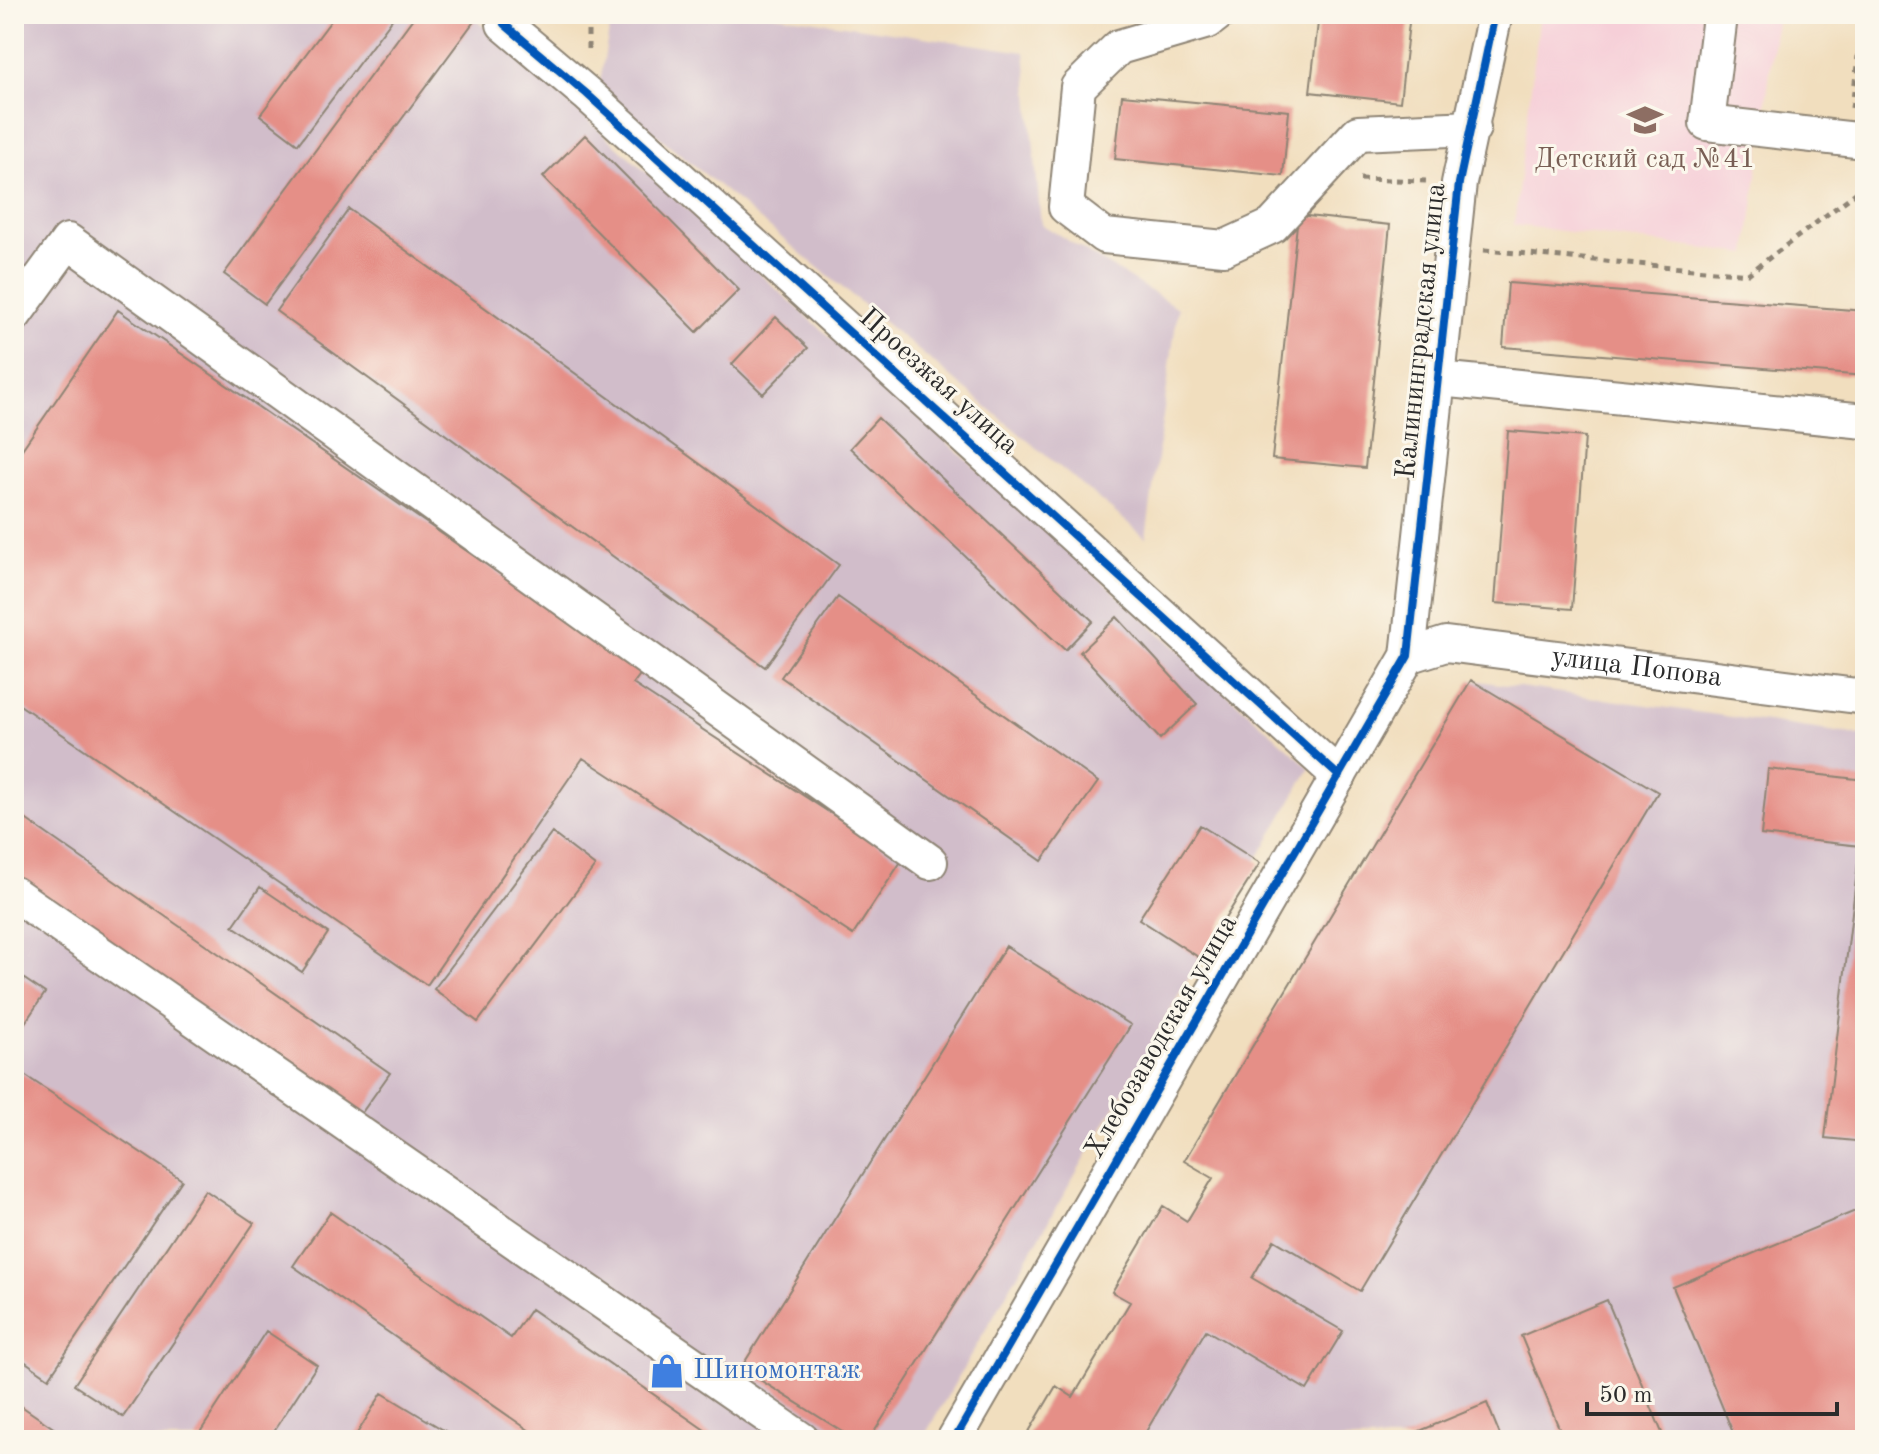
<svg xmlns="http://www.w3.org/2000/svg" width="1879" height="1454" viewBox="0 0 1879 1454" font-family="'Old Standard TT',serif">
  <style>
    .built { fill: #f6cfd8 }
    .industrial { fill: #d1bdca }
    .building { fill: #e58f87 }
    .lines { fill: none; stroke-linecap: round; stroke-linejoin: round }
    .minor-casing { stroke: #8e8474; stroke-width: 38 }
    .path { stroke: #8e8474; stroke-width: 5; stroke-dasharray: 6 6; stroke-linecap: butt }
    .minor { stroke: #fff; stroke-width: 34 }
    .cycleway-casing { stroke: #fbf7ec; stroke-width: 13 }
    .cycleway { stroke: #0057b8; stroke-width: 8 }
    .labels { text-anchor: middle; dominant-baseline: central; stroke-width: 6; stroke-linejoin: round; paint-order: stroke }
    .education-label { font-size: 28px; fill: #785e54; stroke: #fbf7ec }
    .street-label { font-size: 28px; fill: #2b2b2b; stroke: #fbf7ec }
    .shop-label { font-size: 28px; fill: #366cbe; stroke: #fbf7ec; text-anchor: start }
  </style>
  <rect width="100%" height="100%" fill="#fbf7ec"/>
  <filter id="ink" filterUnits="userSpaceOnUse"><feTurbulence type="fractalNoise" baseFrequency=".0125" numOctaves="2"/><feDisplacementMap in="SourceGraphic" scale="16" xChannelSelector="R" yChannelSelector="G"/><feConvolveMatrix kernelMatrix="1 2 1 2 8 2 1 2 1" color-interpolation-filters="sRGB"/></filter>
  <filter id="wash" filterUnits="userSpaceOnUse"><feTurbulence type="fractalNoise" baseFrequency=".006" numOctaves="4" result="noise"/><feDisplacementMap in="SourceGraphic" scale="32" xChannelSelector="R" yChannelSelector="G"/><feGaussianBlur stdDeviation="1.8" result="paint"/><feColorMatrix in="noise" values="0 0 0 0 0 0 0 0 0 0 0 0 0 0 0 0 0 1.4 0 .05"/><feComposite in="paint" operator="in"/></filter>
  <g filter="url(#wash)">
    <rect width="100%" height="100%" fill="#f1debe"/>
    <!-- built -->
    <path class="built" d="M1540 14H1777L1747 254 1514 225Z"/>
    <!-- industrial -->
    <path class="industrial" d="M14 14H470L1310 768 922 1440H14Z
      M612 14H769L1025 52 1041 224 1178 308 1146 538 599 87Z
      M1471 680 1865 736V1440H1024L1056 1386 1074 1396 1129 1303 1112 1292 1163 1206 1187 1220 1213 1178 1184 1161Z"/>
    <g id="blocks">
      <!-- building -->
      <path class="building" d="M336 14H396L298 144 260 115Z
        M416 14H466L475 20 265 304 224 274Z
        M1319 14H1410L1400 102 1310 92Z
        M1122 95 1289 111 1283 176 1115 159Z
        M585 135 739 290 697 332 543 177Z
        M349 209 839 565 765 667 276 311Z
        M1298 215 1390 225 1365 468 1272 459Z
        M1508 283 1865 311V376L1503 347Z
        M118 310 642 672 633 684 902 860 853 935 583 758 427 985 14 701V461Z
        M776 317 808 348 763 394 732 364Z
        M878 418 1093 621 1065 650 850 448Z
        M1508 431 1585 437 1572 609 1495 603Z
        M838 597 1098 782 1042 861 781 677Z
        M1117 617 1197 704 1160 739 1080 652Z
        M1471 680 1658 792 1360 1291 1274 1240 1252 1278 1343 1331 1307 1390 1206 1330 1141 1440H1024L1056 1386 1073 1397 1130 1302 1112 1292 1163 1206 1187 1221 1213 1178 1184 1161Z
        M1768 769 1865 780V1142L1825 1138 1860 846 1761 835Z
        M14 811 390 1073 358 1118 14 879Z
        M1200 825 1260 863 1200 958 1139 919Z
        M552 833 595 866 478 1022 434 989Z
        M260 887 328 933 302 972 233 926Z
        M1006 946 1131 1025 869 1440H856L741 1368Z
        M14 972 45 993 14 1039Z
        M14 1068 182 1180 49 1378 14 1354Z
        M205 1190 254 1223 123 1417 74 1385Z
        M1865 1207V1440H1736L1673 1287Z
        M330 1212 511 1338 531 1309 719 1440H543L293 1266Z
        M1607 1300 1665 1440H1564L1521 1336Z
        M266 1331 317 1365 268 1440H195Z
        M382 1393 460 1440H353Z
        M14 1401 71 1440H14Z
        M1487 1403 1502 1440H1398Z"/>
    </g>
  </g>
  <g filter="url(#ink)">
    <use href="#blocks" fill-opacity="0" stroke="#8e8474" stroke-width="2"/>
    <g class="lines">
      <!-- minor casing -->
      <g class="minor-casing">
        <g id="minor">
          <path d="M1217 14 1208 21 1119 47 1078 87 1066 207 1104 236 1224 248 1272 226 1358 133 1473 128"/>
          <path d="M1720 16 1707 123 1865 141"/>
          <path d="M504 24 587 94 1339 776"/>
          <path d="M14 315 68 241 930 862"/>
          <path d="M1439 379 1865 421"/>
          <path id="s1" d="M1408 656 1446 644 1865 697"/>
          <path d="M14 894 802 1440"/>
          <path d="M954 1440 1408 656 1459 183 1495 14"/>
        </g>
      </g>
      <!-- path -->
      <path class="path" d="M588 49V14
        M1852 108 1863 14
        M1360 179 1426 181
        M1484 250 1748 274 1865 186"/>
      <!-- minor -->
      <use href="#minor" class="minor"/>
      <!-- cycleway casing -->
      <g class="cycleway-casing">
        <path id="cycleway" d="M504 24 587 94 1339 776
          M954 1440 1408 656 1459 183 1495 14"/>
      </g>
      <!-- cycleway -->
      <use href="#cycleway" class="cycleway"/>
    </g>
  </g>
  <!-- icons -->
  <defs>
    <g id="school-bare" transform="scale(2.76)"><path d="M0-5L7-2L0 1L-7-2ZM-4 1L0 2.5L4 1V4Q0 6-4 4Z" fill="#8d6e63" stroke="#fbf7ec" stroke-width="2.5" paint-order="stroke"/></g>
    <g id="shop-bare" transform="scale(2.76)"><path d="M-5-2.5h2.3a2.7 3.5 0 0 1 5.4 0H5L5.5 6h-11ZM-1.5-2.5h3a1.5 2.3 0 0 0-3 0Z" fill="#3f7fe0" stroke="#fbf7ec" stroke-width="2.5" paint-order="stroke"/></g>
  </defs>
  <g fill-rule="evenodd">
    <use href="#school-bare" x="1645" y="120"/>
    <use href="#shop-bare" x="667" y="1371"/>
  </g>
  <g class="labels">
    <!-- education labels -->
    <g class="education-label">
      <text x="1645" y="160">Детский сад №41</text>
    </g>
    <!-- street labels -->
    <g class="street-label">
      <text transform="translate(1422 331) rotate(-84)">Калининградская улица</text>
      <text transform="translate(938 382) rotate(42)">Проезжая улица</text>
      <text stroke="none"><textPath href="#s1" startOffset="232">улица Попова</textPath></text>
      <text transform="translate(1162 1037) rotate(-60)">Хлебозаводская улица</text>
    </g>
    <!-- shop labels -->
    <g class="shop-label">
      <text x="693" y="1371">Шиномонтаж</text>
    </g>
  </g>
  <!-- margin -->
  <rect width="1879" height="1454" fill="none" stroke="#fbf7ec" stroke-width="48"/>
  <!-- scale -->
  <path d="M1587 1402v12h250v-12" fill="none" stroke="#2b2b2b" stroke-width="4"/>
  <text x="1599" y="1402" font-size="24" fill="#2b2b2b" stroke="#fbf7ec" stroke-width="6" paint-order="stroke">50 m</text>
</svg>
